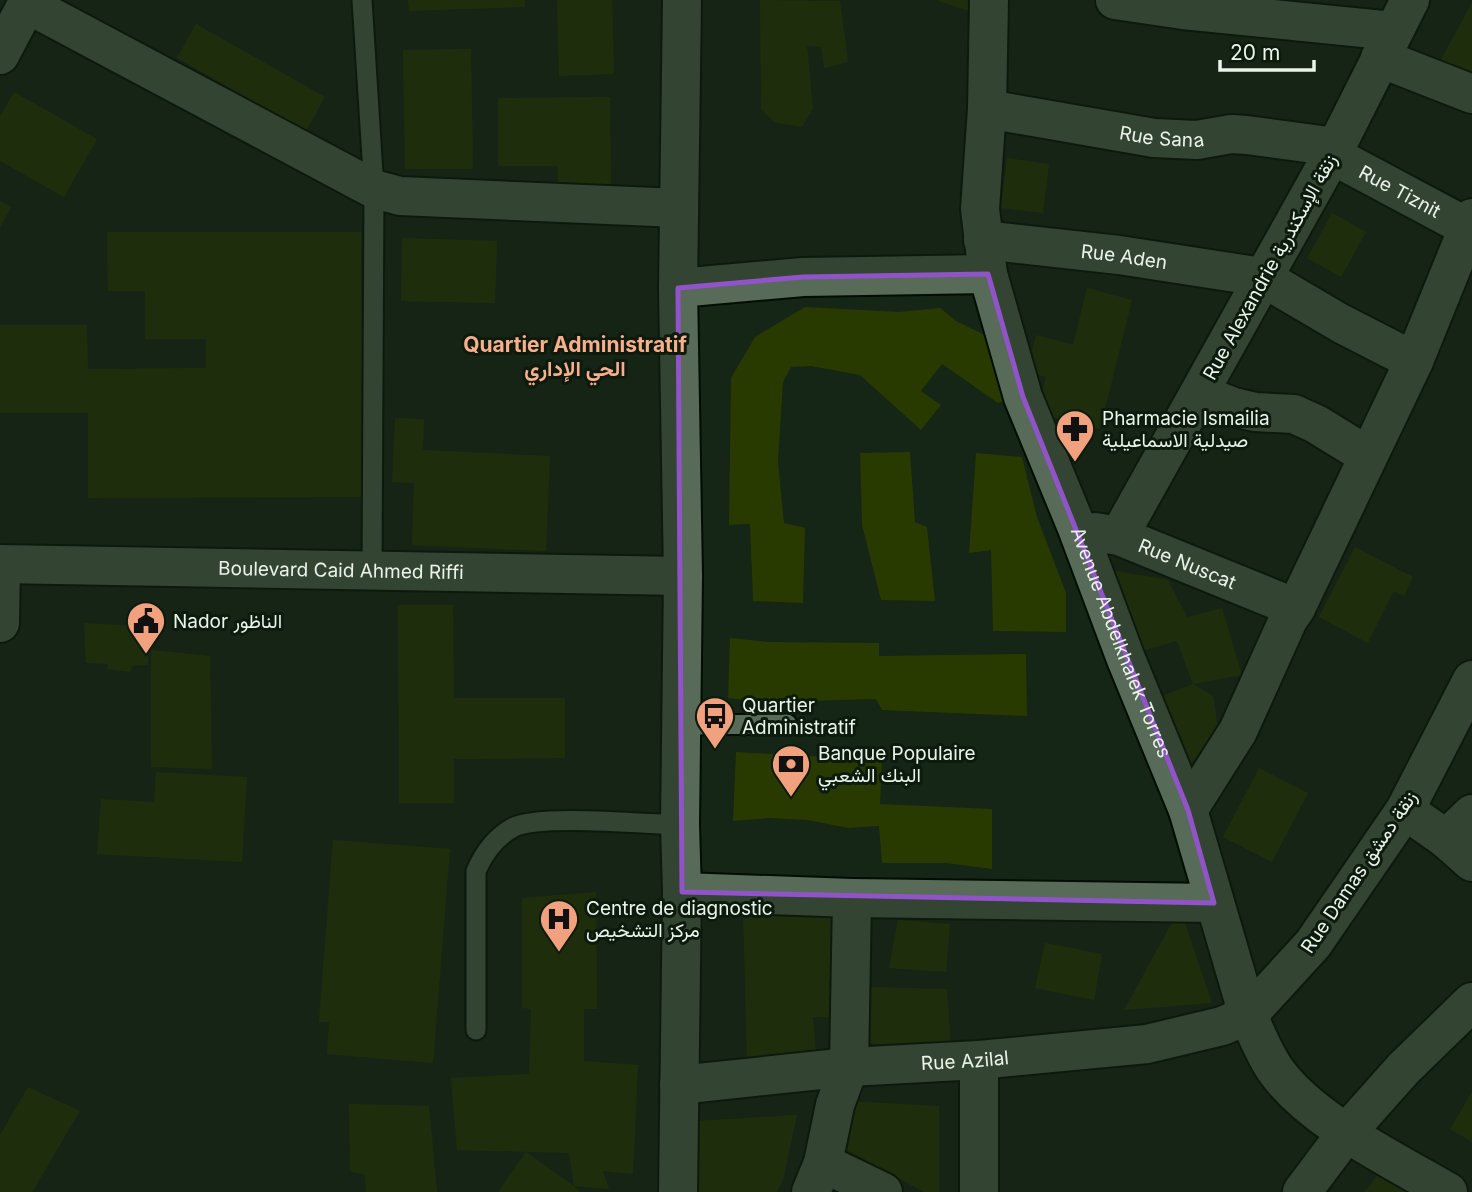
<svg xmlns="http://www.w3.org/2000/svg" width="1472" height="1192" viewBox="0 0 1472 1192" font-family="Inter,Vazirmatn,sans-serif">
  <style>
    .building { fill: #293a00 }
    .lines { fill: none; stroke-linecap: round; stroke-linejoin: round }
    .service-casing { stroke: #020d03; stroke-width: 23 }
    .minor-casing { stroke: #020d03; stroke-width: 42 }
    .tertiary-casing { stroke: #020d03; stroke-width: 42 }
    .secondary-casing { stroke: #020d03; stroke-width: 42 }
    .service { stroke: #586a58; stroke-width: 19 }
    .minor { stroke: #586a58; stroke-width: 38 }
    .tertiary { stroke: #586a58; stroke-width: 38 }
    .secondary { stroke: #586a58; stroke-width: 38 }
    .marked { fill: none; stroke: #9154c8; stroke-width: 5; stroke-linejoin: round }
    .labels { text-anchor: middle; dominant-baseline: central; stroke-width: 6; stroke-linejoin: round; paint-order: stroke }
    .street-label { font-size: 19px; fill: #eaf4ea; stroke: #0c1b0d }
    .poi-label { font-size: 19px; fill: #eaf4ea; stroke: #0c1b0d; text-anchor: start }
    .neighbourhood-label { font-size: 21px; font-weight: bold; fill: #f9ae8c; stroke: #0c1b0d }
  </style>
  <rect width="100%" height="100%" fill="#152516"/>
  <!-- building -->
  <path class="building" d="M408 0H525V7L409 11Z
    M557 0H612L614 74 559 76Z
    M760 0 840 1 848 62 824 68 821 47 807 46 813 109 802 127 774 122 761 109Z
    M938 0H973V12L938 1Z
    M1472 3V77L1439 63Z
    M196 24 325 97 306 131 177 58Z
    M471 49 473 169H405L403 50Z
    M14 92 97 139 64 197 0 161V116Z
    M610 97 611 188 558 189V166H498V98Z
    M1007 158 1049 164 1043 213 1001 208Z
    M0 201 11 207 0 228Z
    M1332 213 1366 232 1341 277 1307 258Z
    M107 232H361L363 497 88 498V413H0V325H87L88 369 206 368V339H145V291H108Z
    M402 238 497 241 495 303 401 301Z
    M1087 288 1132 300 1100 429 1037 413 1046 377 1027 372 1036 335 1073 345Z
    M805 307 899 312 940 308 956 321 997 341 1008 399 998 403 942 364 921 391 941 405 921 430 860 375 811 366 791 367 783 382 778 461 784 523 805 528 803 603 753 601 750 524 729 525 731 378 755 337Z
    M395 418 424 419 423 450 550 456 546 551 412 545 414 483 392 482Z
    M910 452 915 522 927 527 935 601 881 600 862 525 860 453Z
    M976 453 1022 457 1037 517 1066 593V632L993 631 991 550 969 553Z
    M1355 547 1413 577 1404 596 1394 591 1368 643 1319 617Z
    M1106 569 1168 580 1187 617 1222 608 1242 675 1193 684 1177 641 1133 653Z
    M398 605H453L454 698H565V758L454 759V803H399Z
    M84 623 149 627 148 665 132 666 130 672 107 669 108 664 86 663Z
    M730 638 768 642 879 643V656L1026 654 1027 716 882 710 876 699 770 702 728 698Z
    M151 650 210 656 212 769 151 767Z
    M1193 684 1213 696 1219 733 1180 774 1147 702Z
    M736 752 882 760 880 804 992 809V869L946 863H882L879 826 848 828 808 820 769 818 733 821Z
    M1259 768 1308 793 1272 862 1223 837Z
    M156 772 247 777 242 862 97 854 101 799 154 802Z
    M333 840 450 849 433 1063 327 1054 329 1022H319Z
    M596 892 597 1009H584V1061L638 1065 633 1174 603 1171 609 1189 574 1186 569 1153 457 1150 451 1078 529 1074 531 1009 522 1008V898Z
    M743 908 837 912 840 980 829 981 833 1017H813L817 1064H747Z
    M1180 908 1212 1003 1124 1010Z
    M898 920 950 924 946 972 889 968Z
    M1045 943 1102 954 1094 1000 1035 988Z
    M867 987 947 989 951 1048 864 1043Z
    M28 1087 80 1111 32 1192H0V1135Z
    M1472 1092V1142L1450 1129Z
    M843 1101 939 1106V1192H924L845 1149Z
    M349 1104 429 1106 437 1192H366L365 1175 350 1171Z
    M797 1115 783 1180 777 1192H688L695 1121Z
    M526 1152 574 1186 580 1192H498Z
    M1383 1169 1420 1192H1364Z"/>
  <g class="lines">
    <!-- service casing -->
    <g class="service-casing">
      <path id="service" d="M362 0 374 189 372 571
        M681 725 787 724
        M476 1030V871C484 853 495 837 514 827 541 814 645 824 680 825"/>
    </g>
    <!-- minor casing -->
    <g class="minor-casing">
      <g id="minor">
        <path id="s1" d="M989 0 987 109 980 209 988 274 1023 397 1077 528 1126 659 1188 810 1248 1015C1256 1033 1263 1051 1274 1068 1308 1119 1395 1161 1448 1192"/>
        <path d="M1115 0 1183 10 1393 31"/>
        <path d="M27 4 374 189 400 196 679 208"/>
        <path d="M0 55 29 0"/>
        <path d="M1380 58 1472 94"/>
        <path id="s2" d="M987 109 1154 138 1197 140 1231 134 1247 135 1336 147"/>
        <path id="s3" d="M1332 155 1467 227"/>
        <path id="s4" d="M983 240 1119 255 1262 277 1340 323 1414 361"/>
        <path d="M678 288 803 277 988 274"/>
        <path d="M1200 394 1234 407 1255 412 1294 414 1316 424 1368 456"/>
        <path id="s5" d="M1095 532 1119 536 1296 608"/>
        <path d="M1119 536 1332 155 1410 0"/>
        <path d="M0 623 1 564"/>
        <path d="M1188 810 1238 731 1288 620 1296 608 1414 361 1472 218"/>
        <path d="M1405 810 1446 839 1472 862"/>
        <path d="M1446 839 1472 814"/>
        <path d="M682 892 852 898 1214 903"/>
        <path id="s6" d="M679 1085 849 1067 979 1060 1147 1044 1222 1026 1248 1015 1313 944 1405 810 1472 680"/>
        <path d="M823 1163 883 1192"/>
        <path d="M811 1192 823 1163 835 1105 849 1067 852 898"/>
        <path d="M979 1192V1060"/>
      </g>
    </g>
    <!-- tertiary casing -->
    <g class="tertiary-casing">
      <g id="tertiary">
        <path id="s7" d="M0 564 683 576"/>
        <path d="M678 1192 682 892 680 825 683 576 678 288 682 0"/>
      </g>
    </g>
    <!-- secondary casing -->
    <g class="secondary-casing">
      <path id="secondary" d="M1302 1192 1347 1132 1404 1068 1472 1002"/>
    </g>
    <!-- service -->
    <use href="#service" class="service"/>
    <!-- minor -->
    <use href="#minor" class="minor"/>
    <!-- tertiary -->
    <use href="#tertiary" class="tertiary"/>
    <!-- secondary -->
    <use href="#secondary" class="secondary"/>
  </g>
  <!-- marked area -->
  <path d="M0 0H1472V1192H0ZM988 274 1023 397 1188 810 1214 903 682 892 678 288 803 277Z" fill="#152516" fill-opacity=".55" fill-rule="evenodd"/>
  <path class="marked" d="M988 274 1023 397 1188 810 1214 903 682 892 678 288 803 277Z"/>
  <!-- icons -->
  <defs>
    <g id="pharmacy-pin" transform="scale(2.0125)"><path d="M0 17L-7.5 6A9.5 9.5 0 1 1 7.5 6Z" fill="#f1a17d" stroke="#0c1b0d"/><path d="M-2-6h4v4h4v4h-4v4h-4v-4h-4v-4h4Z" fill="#111"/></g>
    <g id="civic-pin" transform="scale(2.0125)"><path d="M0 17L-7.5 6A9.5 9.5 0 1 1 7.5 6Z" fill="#f1a17d" stroke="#0c1b0d"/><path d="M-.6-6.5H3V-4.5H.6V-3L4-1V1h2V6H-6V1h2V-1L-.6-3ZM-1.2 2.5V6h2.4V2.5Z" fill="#111"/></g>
    <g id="bus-pin" transform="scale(2.0125)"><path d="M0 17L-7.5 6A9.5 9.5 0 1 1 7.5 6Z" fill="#f1a17d" stroke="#0c1b0d"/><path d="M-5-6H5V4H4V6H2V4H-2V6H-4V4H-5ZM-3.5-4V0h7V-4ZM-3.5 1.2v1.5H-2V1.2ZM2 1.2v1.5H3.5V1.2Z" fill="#111"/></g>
    <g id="bank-pin" transform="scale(2.0125)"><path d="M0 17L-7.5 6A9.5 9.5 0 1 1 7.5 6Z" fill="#f1a17d" stroke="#0c1b0d"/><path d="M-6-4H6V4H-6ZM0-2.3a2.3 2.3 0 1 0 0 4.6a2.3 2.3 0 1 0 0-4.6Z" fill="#111"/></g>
    <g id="hospital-pin" transform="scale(2.0125)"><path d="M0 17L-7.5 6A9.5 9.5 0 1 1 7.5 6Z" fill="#f1a17d" stroke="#0c1b0d"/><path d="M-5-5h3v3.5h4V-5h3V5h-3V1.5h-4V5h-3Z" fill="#111"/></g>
  </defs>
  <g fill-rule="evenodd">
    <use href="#pharmacy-pin" x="1075" y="429"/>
    <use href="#civic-pin" x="146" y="621"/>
    <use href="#bus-pin" x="715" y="716"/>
    <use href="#bank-pin" x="791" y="764"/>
    <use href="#hospital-pin" x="559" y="919"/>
  </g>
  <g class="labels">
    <!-- street labels -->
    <g class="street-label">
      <text stroke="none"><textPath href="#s2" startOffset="177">Rue Sana</textPath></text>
      <text stroke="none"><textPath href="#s3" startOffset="77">Rue Tiznit</textPath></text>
      <text stroke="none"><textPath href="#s4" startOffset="142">Rue Aden</textPath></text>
      <text transform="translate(1270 267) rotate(-61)">Rue Alexandrie زنقة الإسكندرية</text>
      <text stroke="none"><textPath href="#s5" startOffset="98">Rue Nuscat</textPath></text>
      <text stroke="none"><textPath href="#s7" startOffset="341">Boulevard Caid Ahmed Riffi</textPath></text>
      <text stroke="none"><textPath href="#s1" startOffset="667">Avenue Abdelkhalek Torres</textPath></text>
      <text transform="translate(1359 872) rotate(-56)">Rue Damas زنقة دمشق</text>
      <text stroke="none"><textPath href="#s6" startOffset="287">Rue Azilal</textPath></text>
    </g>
    <!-- poi labels -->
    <g class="poi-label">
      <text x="1102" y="418">Pharmacie Ismailia<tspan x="1102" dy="22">صيدلية الاسماعيلية</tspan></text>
      <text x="173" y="621">Nador الناظور</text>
      <text x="742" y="705">Quartier<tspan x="742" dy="22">Administratif</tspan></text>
      <text x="818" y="753">Banque Populaire<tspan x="818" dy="22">البنك الشعبي</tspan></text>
      <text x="586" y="908">Centre de diagnostic<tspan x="586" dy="22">مركز التشخيص</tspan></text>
    </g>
    <!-- neighbourhood labels -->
    <g class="neighbourhood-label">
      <text x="575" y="344">Quartier Administratif<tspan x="575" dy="24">الحي الإداري</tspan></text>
    </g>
  </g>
  <!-- scale -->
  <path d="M1220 60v10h94v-10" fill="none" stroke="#eaf4ea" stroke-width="3.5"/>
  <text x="1230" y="60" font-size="21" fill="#eaf4ea" stroke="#0c1b0d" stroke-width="5" paint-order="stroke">20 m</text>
</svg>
